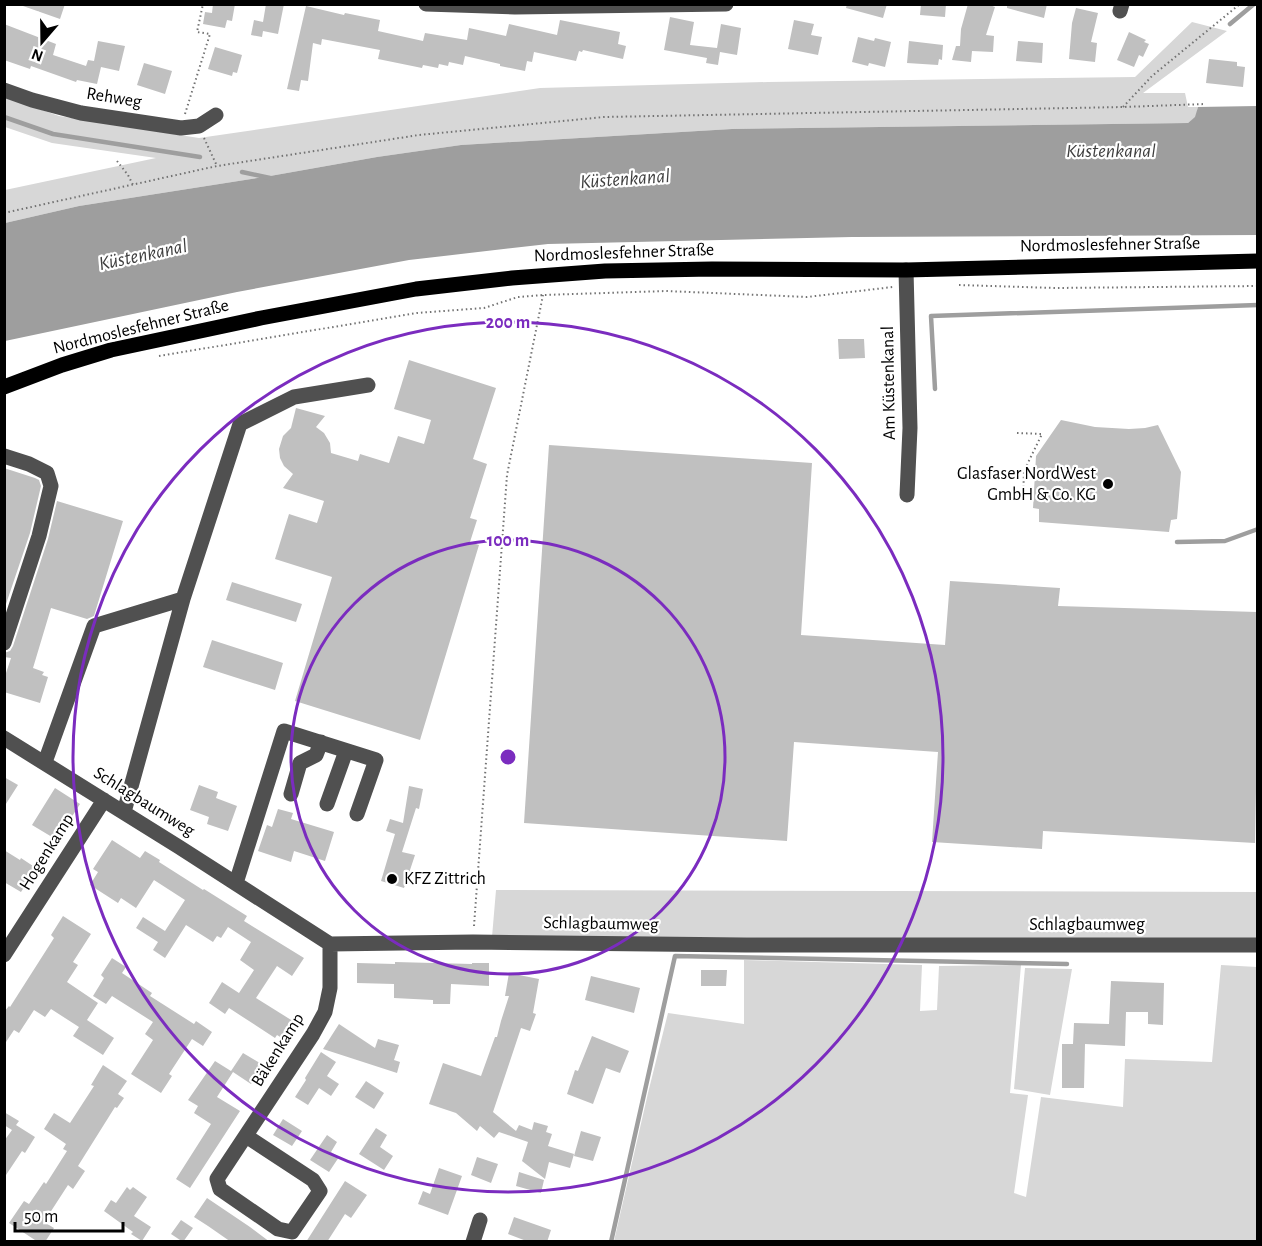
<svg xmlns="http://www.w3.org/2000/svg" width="1262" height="1246" viewBox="0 0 1262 1246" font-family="'Alegreya Sans',sans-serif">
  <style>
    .green { fill: #d7d7d7 }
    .water { fill: #9e9e9e }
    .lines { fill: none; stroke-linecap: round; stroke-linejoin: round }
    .stream { stroke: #9e9e9e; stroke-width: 4.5 }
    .building { fill: #c0c0c0 }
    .path { stroke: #727272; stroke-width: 2; stroke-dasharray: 1.5 3; stroke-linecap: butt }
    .minor { stroke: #505050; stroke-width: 15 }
    .major { stroke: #000; stroke-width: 15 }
    .ring { fill: none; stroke: #7b2cbf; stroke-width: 3 }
    .poi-dot { fill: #000; stroke: #fff; stroke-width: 2 }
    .labels { text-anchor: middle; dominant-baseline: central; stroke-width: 4.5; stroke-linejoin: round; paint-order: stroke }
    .street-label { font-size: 18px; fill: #000; stroke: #fff }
    .poi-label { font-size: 18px; fill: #000; stroke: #fff; text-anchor: end }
    .water-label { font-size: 20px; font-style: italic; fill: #3f3f3f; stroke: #fff }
    .centre { fill: #7b2cbf; stroke: #fff; stroke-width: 3 }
    .ring-label { font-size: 18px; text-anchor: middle; font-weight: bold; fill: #7b2cbf; stroke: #fff; stroke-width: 4.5; stroke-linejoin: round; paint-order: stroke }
  </style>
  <rect width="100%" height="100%" fill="#fff"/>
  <!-- green -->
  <path class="green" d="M1192 22 1227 31 1143 93H1185L1188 107H1198L1196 117 1188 123 732 129 461 145 377 157 270 176 79 206 5 223V190L156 158 52 143 5 127V97L59 116 199 138 540 88 768 82 1135 77Z
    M496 890 1257 892V939L492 937Z
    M744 960 922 965 920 1011 937 1010 939 966 1021 965 1010 1093 1028 1095 1014 1193 1026 1197 1041 1097 1123 1107 1125 1059 1212 1062 1221 965 1257 967V1241H614L648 1093 668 1013 744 1024Z
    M1025 968 1072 969 1050 1095 1014 1089Z"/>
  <!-- water -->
  <path class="water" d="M1257 106V235L852 237 548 244 409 260 237 292 5 341V223L79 206 270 176 377 157 461 145 732 129 1188 123 1195 117 1198 107Z"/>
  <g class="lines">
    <!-- stream -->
    <path class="stream" d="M1230 24 1254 4
      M4 117 53 134 200 157
      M242 172 270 178
      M935 389 931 316 1258 305
      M1177 542 1225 541 1258 529
      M611 1242 675 956 1067 964"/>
  </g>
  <!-- building -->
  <path class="building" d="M23 4H65L60 19 23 6Z
    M213 4H235L232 21 227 20 225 28 203 24 205 12 212 13Z
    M266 4H284L278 34 263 31 262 37 251 35 254 20 263 22Z
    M847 4H887L883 18 846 8Z
    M921 4H946L945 17 920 15Z
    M968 4H987L995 7 986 35 994 36 993 52 972 51 971 62 952 60 956 46H960L961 29Z
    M1007 4H1047L1044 18 1007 8Z
    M306 6 344 15 345 13 380 20 378 31 423 41 425 33 467 40 469 28 506 36 509 24 557 35 560 20 620 32 618 44 626 46 623 59 583 50 582 52 579 51 576 61 534 52 532 62 527 61 525 71 500 66V64L465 56 463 65 449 62 448 66 439 64 438 68 423 65 422 68 378 59 380 50 322 39 321 45 313 43 308 81 301 80 299 91 287 89Z
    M1076 8 1098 13 1091 42 1097 43 1095 62 1069 59 1072 23Z
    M670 17 694 22 690 45 717 48 721 24 741 28 737 55 720 52 718 65 706 63 707 58 664 50Z
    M794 20 814 24 811 35 822 37 818 55 788 49Z
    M4 24 56 44 53 55 86 66 88 60 94 61 98 41 125 46 119 71 101 67 97 84 77 80 76 82 31 66 30 69 4 60Z
    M1129 32 1146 40 1144 42 1149 44 1143 57 1139 55 1134 67 1117 60Z
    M858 37 874 41 875 38 891 42 885 67 869 63 868 66 852 62Z
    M909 41 943 45 942 60 939 59 938 65 907 63Z
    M1018 41 1043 43 1042 63 1016 61Z
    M215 47 242 55 237 73 233 72 232 76 208 69Z
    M1209 59 1237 62V66L1245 67 1243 87 1206 83Z
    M144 63 172 71 165 94 137 85Z
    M838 339H864L865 358 839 359Z
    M409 360 496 388 473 459 487 464 470 518 477 520 470 542 479 545 420 740 295 701 332 577 275 559 289 514 317 523 324 501 283 488 293 474 284 466 280 458 279 449 283 436 291 428 296 408 325 416 316 427 324 433 330 443 331 453 358 461 360 454 389 463 398 436 424 444 431 420 394 409Z
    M1061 420 1095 427 1129 429 1145 428 1158 425 1181 472 1177 519 1171 520 1169 532 1039 522V509L1033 508 1036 456Z
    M549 445 812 463 801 635 945 645 950 581 1060 588 1058 606 1257 612V740L1255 843 1043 831 1042 849 932 842 938 752 794 742 787 841 524 823Z
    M4 468 35 478 39 480 41 486 30 533 4 610Z
    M57 501 123 521 94 616 87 619 51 608 33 668 44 672 42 675 48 677 40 703 4 692V679L11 658 4 657V653L10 651 13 646 48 539Z
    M232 582 302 604 296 622 226 600Z
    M212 640 283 663 275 690 203 667Z
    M4 777 18 785 4 807Z
    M199 785 218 792 216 798 237 806 228 831 207 824 209 817 190 810Z
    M409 786 423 789 419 809 416 808 402 852 415 855 404 888 381 881 395 834 386 831 390 819 403 823Z
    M55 788 80 804 57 840 32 825Z
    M278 809 293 813 291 819 334 832 325 861 294 851 291 862 258 851 267 825 272 827Z
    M112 840 140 858 145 851 160 860 159 862 203 890 204 889 247 916 244 921 304 958 292 976 277 966 256 998 296 1023 285 1040 277 1035 275 1038 229 1008 225 1014 209 1003 222 982 239 993 254 970 240 960 251 942 228 927 221 938 217 936 213 942 186 925 165 958 153 950 158 942 136 928 143 917 165 931 185 900 154 880 136 908 121 898 118 903 90 885 98 872 93 869Z
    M4 850 20 860 21 858 36 868 21 892 4 882Z
    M63 916 91 934 73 962 78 965 67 982 98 1003 87 1020 114 1038 103 1055 73 1036 79 1027 51 1009 45 1017 34 1010 19 1033 14 1030 4 1045V1012L9 1006 10 1007 54 938 51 935Z
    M112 958 126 967 122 973 152 993 150 996 194 1024 196 1021 212 1032 203 1046 192 1039 169 1074 172 1076 161 1093 131 1074 153 1040 145 1034 153 1022 112 996 106 1004 93 996 104 978 101 975Z
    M395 962 472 964V963H489V986L451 984 450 1004H433V1000L394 998V984L357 983V963L395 964Z
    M701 970H727L726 986H701Z
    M509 973 539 979 533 1013 536 1014 530 1031 521 1028 493 1112 516 1131 519 1125 532 1130 534 1122 548 1126 546 1132 552 1134 548 1146 574 1154 570 1168 549 1162 545 1179 522 1161 528 1142 499 1132 494 1138 480 1126 477 1131 456 1113 429 1104 443 1063 481 1076 495 1037H497L501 1021 509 996H505Z
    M591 976 640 988 634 1013 585 1000Z
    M1111 981 1164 983 1163 1025 1148 1024V1012H1126L1125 1046 1085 1044 1084 1088H1062V1044H1073L1074 1023 1109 1024Z
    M339 1024 375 1048 378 1039 399 1045 394 1060 400 1062 397 1073 323 1049Z
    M592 1036 629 1051 620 1073 606 1068 593 1104 567 1094 575 1070 578 1071Z
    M321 1052 336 1062 327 1076 339 1084 331 1096 319 1088 308 1105 295 1097 306 1080 305 1078Z
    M243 1053 263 1065 251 1084 233 1072 217 1097 240 1111 190 1188 176 1179 211 1124 194 1113 198 1106 188 1100 215 1061 231 1071Z
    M103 1065 127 1081 118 1094 124 1098 117 1108 115 1107 78 1166 85 1171 73 1189 68 1185 44 1222 54 1228 45 1242H38L9 1223 24 1201 29 1204 44 1182 46 1184 67 1151 63 1149 66 1144 44 1129 54 1113 70 1123 94 1086 91 1085Z
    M366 1081 384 1093 374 1109 355 1097Z
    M4 1112 19 1121 16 1125 35 1137 25 1153 22 1151 4 1178V1141L12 1130 4 1125Z
    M283 1119 302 1131 292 1146 273 1135Z
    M376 1128 387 1135 380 1147 393 1156 384 1170 359 1154Z
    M581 1131 601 1137 593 1161 574 1156Z
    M327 1135 337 1142 331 1152 339 1157 329 1172 310 1160Z
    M477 1157 498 1164 491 1183 471 1175Z
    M439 1168 462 1176 448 1215 418 1204 423 1191 430 1194Z
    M519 1172 544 1180 541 1193 516 1186Z
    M345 1181 367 1195 351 1218 345 1214 327 1242H306Z
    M127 1187 130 1190 133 1187 147 1197 134 1216 151 1227 142 1241 131 1234 133 1232 104 1211 111 1200 116 1203Z
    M207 1198 250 1227 270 1242H231L208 1226 194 1217Z
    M514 1217 551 1230 547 1242H529L508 1234Z
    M181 1220 193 1228 183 1242 171 1234Z"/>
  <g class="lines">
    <!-- path -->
    <path class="path" d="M1123 107 1152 76 1240 4
      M185 114 210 34 197 32 203 4
      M204 138 217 166
      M117 161 128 175 133 185
      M4 213 217 166 419 135 604 117 1123 107 1205 104
      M959 285 1055 288 1258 286
      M159 356 417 313 484 308 518 297 543 295 666 291 807 297 893 287
      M1017 433 1042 434 1024 471 1023 501
      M474 926 507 475 543 295"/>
    <!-- minor -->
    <path class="minor" d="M426 4 515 7 726 4
      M1120 11 1122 4
      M4 90 32 100 81 113 181 128 199 126 216 115
      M906 270 910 428 907 495
      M4 456 29 464 47 473 51 486 39 536 4 643
      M4 738 179 847 330 944 473 942 746 945H1258
      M45 762 94 626 183 599 240 424 294 397 368 385
      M291 794 300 763 316 755 321 742
      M327 804 346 751
      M124 812 183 599
      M236 883 284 731 376 760 357 814
      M4 955 104 800
      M246 1136 313 1180 320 1191 292 1232 278 1229 220 1189 217 1179 313 1034 325 1012 330 988V944
      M473 1242 480 1220"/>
    <!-- major -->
    <path class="major" d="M4 387 62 365 111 350 261 318 416 289 512 278 605 271 712 269 906 270 1258 261"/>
  </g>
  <!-- distance rings -->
  <g class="ring">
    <circle cx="508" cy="757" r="217"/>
    <circle cx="508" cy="757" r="435"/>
  </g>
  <!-- markers -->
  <g class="poi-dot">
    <circle cx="1108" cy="484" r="6"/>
    <circle cx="392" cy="879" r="6"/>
  </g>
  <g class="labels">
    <!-- street labels -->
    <g class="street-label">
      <text transform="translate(114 98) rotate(9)">Rehweg</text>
      <text transform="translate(1110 245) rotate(-1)">Nordmoslesfehner Straße</text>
      <text transform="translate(624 253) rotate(-2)">Nordmoslesfehner Straße</text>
      <text transform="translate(141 327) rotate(-14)">Nordmoslesfehner Straße</text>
      <text transform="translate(889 383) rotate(-91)">Am Küstenkanal</text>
      <text transform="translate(144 802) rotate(32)">Schlagbaumweg</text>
      <text transform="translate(47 852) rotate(-58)">Hogenkamp</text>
      <text transform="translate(601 924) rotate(1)">Schlagbaumweg</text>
      <text x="1087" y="925">Schlagbaumweg</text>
      <text transform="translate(278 1050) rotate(-58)">Bäkenkamp</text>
    </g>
    <!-- poi labels -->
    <g class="poi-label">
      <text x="1096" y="474">Glasfaser NordWest<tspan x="1096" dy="21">GmbH &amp; Co. KG</tspan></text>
      <text x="404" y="879" text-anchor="start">KFZ Zittrich</text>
    </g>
    <!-- water labels -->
    <g class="water-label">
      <text x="1111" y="151">Küstenkanal</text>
      <text transform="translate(625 179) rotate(-4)">Küstenkanal</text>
      <text transform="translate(143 255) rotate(-12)">Küstenkanal</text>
    </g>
  </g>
  <circle cx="508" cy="757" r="9" class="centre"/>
  <g class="ring-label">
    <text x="508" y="328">200 m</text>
    <text x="508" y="546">100 m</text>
  </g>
  <!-- border -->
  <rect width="1262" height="1246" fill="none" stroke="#000000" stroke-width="12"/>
  <!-- north arrow -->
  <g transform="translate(42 42) rotate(200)" stroke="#ffffff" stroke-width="4.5" paint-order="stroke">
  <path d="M0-4.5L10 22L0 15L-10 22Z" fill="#000000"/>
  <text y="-9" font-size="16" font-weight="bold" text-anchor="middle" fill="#000000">N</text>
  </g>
  <!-- scale -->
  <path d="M15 1222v9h108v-9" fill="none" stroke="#000000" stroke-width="3"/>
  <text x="24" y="1222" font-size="18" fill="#000000" stroke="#ffffff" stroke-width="4.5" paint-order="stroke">50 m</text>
</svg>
